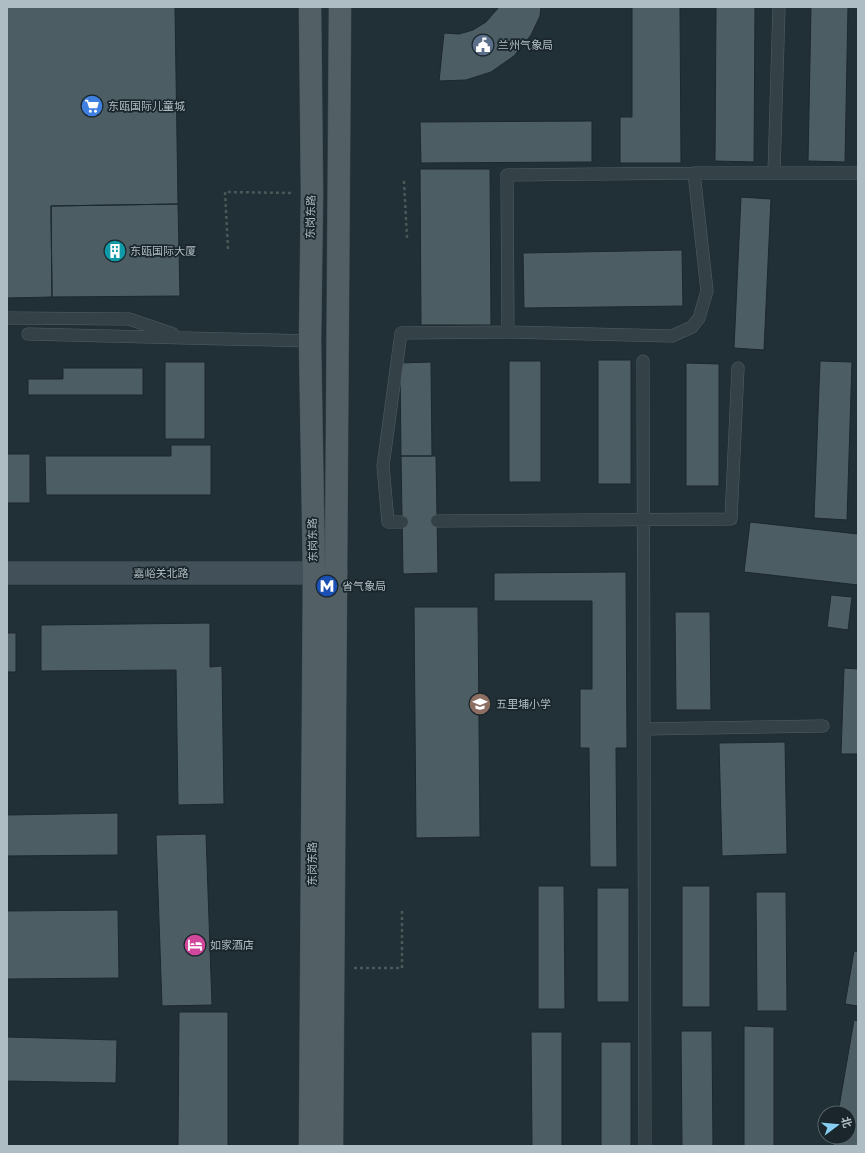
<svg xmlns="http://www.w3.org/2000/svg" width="865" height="1153" viewBox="0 0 865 1153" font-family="'Fira Sans Condensed','Noto Sans SC',sans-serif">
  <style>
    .building { fill: #4c5d64; stroke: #1c282d }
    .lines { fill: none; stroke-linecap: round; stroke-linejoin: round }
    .service-casing { stroke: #525f64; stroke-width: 13 }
    .secondary-casing { stroke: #525f64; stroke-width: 23 }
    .primary-casing { stroke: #414d53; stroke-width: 23 }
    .path { stroke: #465a57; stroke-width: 2.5; stroke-dasharray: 3 3; stroke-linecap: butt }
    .service { stroke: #344146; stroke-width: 12 }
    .secondary { stroke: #425159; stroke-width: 22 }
    .primary { stroke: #526066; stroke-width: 22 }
    .labels { text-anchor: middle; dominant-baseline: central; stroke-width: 3.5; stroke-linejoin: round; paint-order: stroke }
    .poi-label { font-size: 11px; fill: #aebcc3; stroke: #1a262b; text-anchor: start }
    .street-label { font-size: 11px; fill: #aebcc3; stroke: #1a262b }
  </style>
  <rect width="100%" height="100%" fill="#213036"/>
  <!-- building -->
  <path class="building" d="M7 7H175L178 204 51 206 52 297 7 298Z
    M499 7H541L540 16 531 35 514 56 491 72 466 80 439 81 444 33 459 34 473 30 486 22Z
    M632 7H680L681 163H620V117H632Z
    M716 7H755L754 162 715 161Z
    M811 7H848L845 162 808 161Z
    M592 121V162L421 163 420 122Z
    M420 169H490L491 325H421Z
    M741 197 771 199 764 350 734 348Z
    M178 204 180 296 52 297 51 206Z
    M682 250 683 306 524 308 523 253Z
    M598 360H631V484H598Z
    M509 361H541V482H509Z
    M820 361 852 362 847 520 814 518Z
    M165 362H205V439H165Z
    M431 362 432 456H401L400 363Z
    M686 363 719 364V486H686Z
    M63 368H143V395H28V379H63Z
    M171 445H211V495H46L45 456H171Z
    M7 454H30V503H7Z
    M401 456H436L438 573 403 574Z
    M750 522 858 534V585L744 572Z
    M626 572 627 748H616L617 867H590L589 748H580V689H592V601H494V573Z
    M831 595 852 597 848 630 827 627Z
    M414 607H478L480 837 416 838Z
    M675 612H710L711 710H676Z
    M210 623V667L222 666 224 804 178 805 176 670 41 671V625Z
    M7 633H16V672H7Z
    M844 668 858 669V754H841Z
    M785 742 787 854 722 856 719 743Z
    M118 813V855L7 856V815Z
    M206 834 212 1005 162 1006 156 835Z
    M538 886H564L565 1009H538Z
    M682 886H710V1007H682Z
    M597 888H629V1002H597Z
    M756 892H786L787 1011H757Z
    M118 910 119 978 7 979V911Z
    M854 951 858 952V1006L845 1004Z
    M179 1012H228V1146H178Z
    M854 1020 858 1021V1146H833L834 1137H849V1113H838Z
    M744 1026 774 1027V1146H744Z
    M681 1031H712L713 1146H682Z
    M531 1032H562V1146H532Z
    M7 1037 117 1040 116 1083 7 1081Z
    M601 1042H631V1146H601Z"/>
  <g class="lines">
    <!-- service casing -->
    <g class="service-casing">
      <path id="service" d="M774 172 779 7
        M7 318 129 319 173 334
        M508 332 507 175 694 173
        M28 334 310 341
        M643 361 645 1146
        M437 521 731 519 738 368
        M402 522H388L383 466 401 333 508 332 672 336 692 327 699 318 707 291 694 173H858
        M644 729 823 726"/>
    </g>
    <!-- secondary casing -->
    <g class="secondary-casing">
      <path id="secondary" d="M7 573H336"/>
    </g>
    <!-- primary casing -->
    <g class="primary-casing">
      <path id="primary" d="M310 1146 314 573 310 341 312 194 310 7
        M332 1146 340 7"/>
    </g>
    <!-- path -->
    <path class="path" d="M404 181 407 238
      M228 249 225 192 291 193
      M354 968H402V911"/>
    <!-- service -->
    <use href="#service" class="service"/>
    <!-- secondary -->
    <use href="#secondary" class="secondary"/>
    <!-- primary -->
    <use href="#primary" class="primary"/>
  </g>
  <!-- icons -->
  <defs>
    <g id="civic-disc" transform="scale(1.15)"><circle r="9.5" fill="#5c6f8a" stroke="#1a262b"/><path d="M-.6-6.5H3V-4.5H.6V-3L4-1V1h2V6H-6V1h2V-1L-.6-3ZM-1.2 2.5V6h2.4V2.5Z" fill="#fff"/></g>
    <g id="supermarket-disc" transform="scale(1.15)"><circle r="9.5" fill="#3f7fe0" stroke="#1a262b"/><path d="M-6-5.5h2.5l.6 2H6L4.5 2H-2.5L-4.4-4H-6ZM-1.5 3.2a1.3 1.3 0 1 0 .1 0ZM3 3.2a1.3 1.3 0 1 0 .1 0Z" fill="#fff"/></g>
    <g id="building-disc" transform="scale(1.15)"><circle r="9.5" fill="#0f9aa8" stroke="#1a262b"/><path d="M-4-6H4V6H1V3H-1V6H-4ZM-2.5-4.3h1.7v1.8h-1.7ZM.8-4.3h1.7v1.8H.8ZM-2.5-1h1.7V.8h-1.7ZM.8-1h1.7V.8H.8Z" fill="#fff"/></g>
    <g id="metro-disc" transform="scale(1.15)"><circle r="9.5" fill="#1a4fb4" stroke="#1a262b"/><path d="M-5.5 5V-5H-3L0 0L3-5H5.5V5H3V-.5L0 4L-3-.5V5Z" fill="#fff"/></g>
    <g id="school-disc" transform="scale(1.15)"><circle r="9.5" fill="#8d6e63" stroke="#1a262b"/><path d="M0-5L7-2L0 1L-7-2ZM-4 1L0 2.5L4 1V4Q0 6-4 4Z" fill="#fff"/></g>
    <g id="hotel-disc" transform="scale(1.15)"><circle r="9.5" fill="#d1479c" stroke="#1a262b"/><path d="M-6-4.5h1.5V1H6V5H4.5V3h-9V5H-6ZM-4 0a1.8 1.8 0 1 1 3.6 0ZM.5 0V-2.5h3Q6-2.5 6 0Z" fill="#fff"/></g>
  </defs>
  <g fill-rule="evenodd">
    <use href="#civic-disc" x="483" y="45"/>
    <use href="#supermarket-disc" x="92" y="106"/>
    <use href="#building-disc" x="115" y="251"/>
    <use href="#metro-disc" x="327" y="586"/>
    <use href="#school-disc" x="480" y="704"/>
    <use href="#hotel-disc" x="195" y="945"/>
  </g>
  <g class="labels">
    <!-- poi labels -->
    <g class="poi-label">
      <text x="498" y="45">兰州气象局</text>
      <text x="108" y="106">东瓯国际儿童城</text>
      <text x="130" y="251">东瓯国际大厦</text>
      <text x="342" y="586">省气象局</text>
      <text x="496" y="704">五里埔小学</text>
      <text x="210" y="945">如家酒店</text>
    </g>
    <!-- street labels -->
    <g class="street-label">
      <text transform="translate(311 217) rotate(-89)">东岗东路</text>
      <text transform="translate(313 540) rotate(-91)">东岗东路</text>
      <text x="161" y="573">嘉峪关北路</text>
      <text transform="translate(312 864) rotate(-90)">东岗东路</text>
    </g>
  </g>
  <!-- border -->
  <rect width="865" height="1153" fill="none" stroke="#aebcc3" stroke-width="16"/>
  <!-- north arrow -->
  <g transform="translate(837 1125) rotate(74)"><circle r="19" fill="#1a262b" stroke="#556268"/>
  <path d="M0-3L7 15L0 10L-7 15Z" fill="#85cef2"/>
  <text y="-6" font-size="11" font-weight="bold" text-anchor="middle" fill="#aebcc3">北</text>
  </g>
</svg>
